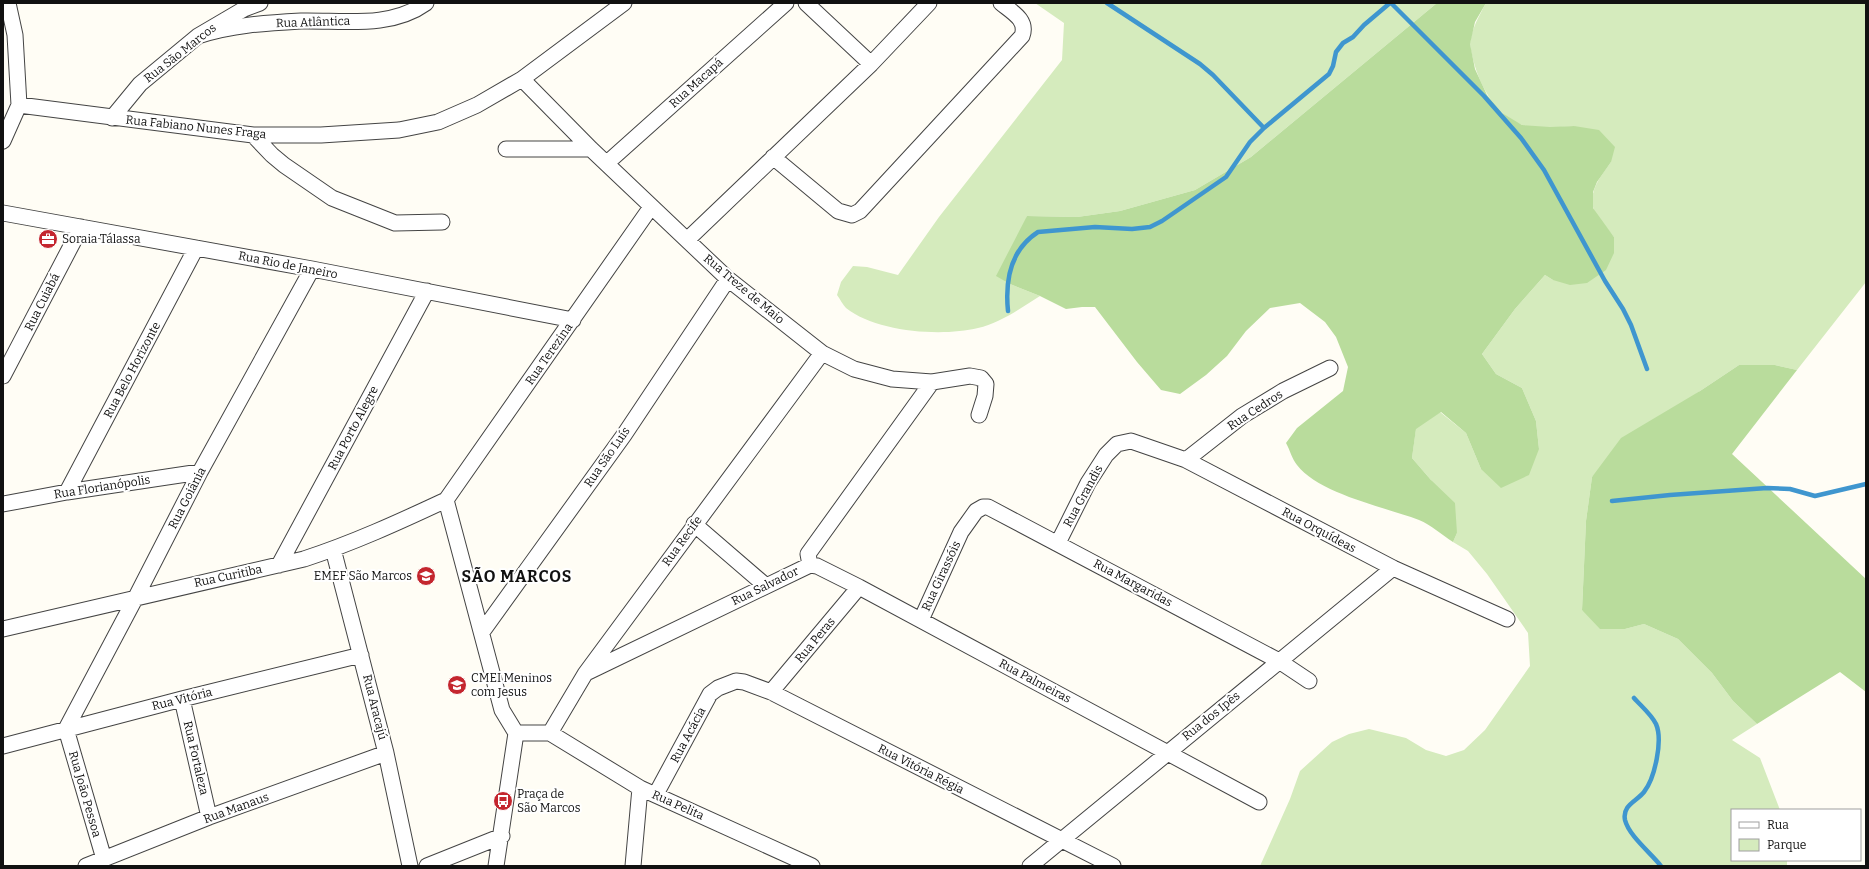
<svg xmlns="http://www.w3.org/2000/svg" width="1869" height="869" viewBox="0 0 1869 869" font-family="Bitter,serif">
  <style>
    .green { fill: #d5ebbd }
    .forest { fill: #b9dc9c }
    .lines { fill: none; stroke-linecap: round; stroke-linejoin: round }
    .stream { stroke: #3f96cf; stroke-width: 4.5 }
    .minor-casing { stroke: #444; stroke-width: 17 }
    .minor { stroke: #fff; stroke-width: 15 }
    .labels { text-anchor: middle; dominant-baseline: central; stroke-width: 4; stroke-linejoin: round; paint-order: stroke }
    .street-label { font-size: 12px; fill: #111; stroke: #fff }
    .poi-label { font-size: 12px; fill: #111; stroke: #fff; text-anchor: start }
    .district-label { font-size: 16px; font-weight: bold; letter-spacing: 1px; fill: #111; stroke: #fff }
  </style>
  <rect width="100%" height="100%" fill="#fffdf5"/>
  <!-- green -->
  <path class="green" d="M1035 3H1437L1251 157 1195 190 1120 211 1077 217 1027 216 1010 284 1040 296C1021 308 1000 323 978 328 941 337 876 332 846 308 843 305 840 299 837 295L841 282 853 266 867 267 898 275 939 217 1062 60 1064 23Z
    M1486 3H1866V282L1797 370 1775 365H1739L1700 391 1592 477 1586 521 1582 610 1625 629 1644 624 1678 639 1712 673 1733 701 1757 724 1732 740 1760 758 1780 810H1732V860H1787V866H1260L1290 799 1300 771 1332 742 1349 734 1369 729 1406 738 1426 750 1446 756 1464 750 1485 730 1530 666 1528 633 1487 574 1468 551 1453 542 1457 533 1431 480 1412 458 1416 428 1440 412 1466 433 1481 469 1539 449 1536 421 1522 388 1496 374 1482 354 1515 309 1545 275 1553 280 1614 237C1609 230 1594 214 1593 207 1589 189 1602 175 1611 162L1574 126C1559 127 1536 129 1522 125 1494 115 1478 82 1472 55 1471 51 1470 47 1470 43 1472 28 1479 16 1486 3Z"/>
  <!-- forest -->
  <path class="forest" d="M1437 3H1486L1475 22 1470 44 1475 69 1487 95 1502 113 1522 125 1550 127 1574 126 1599 130 1615 147 1611 162 1597 182 1593 192V208L1614 237V253L1606 270 1587 283 1570 285 1553 280 1545 275 1515 309 1482 354 1496 374 1522 388 1536 421 1539 449 1529 475 1501 488 1481 469 1466 433 1441 412 1416 429 1412 458 1431 480 1455 503 1457 533 1453 542C1442 535 1431 525 1419 520 1385 507 1319 494 1297 465 1292 459 1290 450 1286 443L1297 428 1343 391 1348 367 1336 337 1325 322 1300 303 1270 308 1246 331 1227 356 1206 375 1180 394 1161 390 1137 362 1095 307H1082L1066 309 1040 296 1010 284 996 276 1027 216 1077 217 1120 211 1195 190 1251 157Z
    M1739 365H1775L1797 370 1732 454 1866 579V692L1840 672 1757 724 1733 701 1712 673 1678 639 1644 624 1625 629H1600L1582 610 1586 521 1592 477 1621 438 1700 391Z"/>
  <g class="lines">
    <!-- stream -->
    <path class="stream" d="M1107 3 1200 64 1213 75 1264 128
      M1391 3 1484 96 1521 138 1544 170 1605 281 1623 309 1631 325 1647 369
      M1008 311C1005 281 1010 250 1038 232L1095 227 1132 229 1150 227 1162 221 1226 177 1250 142 1264 128 1329 74 1333 66 1336 52 1343 43 1353 37 1364 25 1390 3
      M1612 501 1670 495 1767 488 1790 489 1815 496 1866 484
      M1634 698C1641 706 1651 714 1656 724 1663 740 1655 778 1644 792 1637 801 1622 805 1625 820 1629 836 1651 853 1661 866"/>
    <!-- minor casing -->
    <g class="minor-casing">
      <path id="minor" d="M806 3 871 64
        M198 36C231 25 266 23 301 21 342 20 390 29 426 3
        M522 79 591 149 728 279 822 353 854 369 892 379 932 382 970 376 981 378 986 384 985 396 979 415
        M19 105 253 135H321L399 130 438 122 477 105 522 79 624 3
        M112 118 140 84 198 36 244 9 260 3
        M253 135 272 155 284 165 332 198 395 223 442 222
        M3 141 19 105 15 35 8 3
        M506 149H591
        M773 157 838 211 852 215 860 211 1022 36C1028 20 1012 12 1001 3
        M607 163 786 3
        M3 213 312 269 573 320
        M687 240 871 64 929 3
        M3 376 81 227
        M1186 460 1242 416 1283 391 1330 368
        M67 492 196 248
        M446 500 502 710 516 733 496 866
        M446 500 651 207
        M3 504 67 492 200 472
        M694 524 766 586
        M1058 543 1088 483 1106 455 1117 444 1131 441 1186 460 1393 568 1507 619
        M333 549 386 753 410 866
        M279 565 427 291
        M810 565 817 566 859 587 1259 802
        M810 565 808 554 932 382
        M921 620 961 532 976 511 983 507H988L1279 661 1309 681
        M3 629 304 559C353 543 399 522 446 500
        M482 632 624 435 728 279
        M588 672 810 565
        M771 692 859 587
        M182 699 209 817
        M516 733H550
        M550 733 585 674 822 353
        M550 733 640 788 812 866
        M3 746 182 699 361 655
        M656 794 710 694 718 688 736 681 744 682 771 692 1113 866
        M104 859 66 729 136 597 200 472 312 269
        M86 866 209 817 386 753
        M427 866 502 836
        M633 866 640 788
        M1030 866 1393 568"/>
    </g>
    <!-- minor -->
    <use href="#minor" class="minor"/>
  </g>
  <!-- icons -->
  <defs>
    <g id="office-disc" transform="scale(1)"><circle r="9.5" fill="#c4262e" stroke="#fff"/><path d="M-6-3h4V-5.5h4V-3h4V5H-6ZM-1-4.5V-3h2v-1.5ZM-6 0V1H6V0Z" fill="#fff"/></g>
    <g id="school-disc" transform="scale(1)"><circle r="9.5" fill="#c4262e" stroke="#fff"/><path d="M0-5L7-2L0 1L-7-2ZM-4 1L0 2.5L4 1V4Q0 6-4 4Z" fill="#fff"/></g>
    <g id="bus-disc" transform="scale(1)"><circle r="9.5" fill="#c4262e" stroke="#fff"/><path d="M-5-6H5V4H4V6H2V4H-2V6H-4V4H-5ZM-3.5-4V0h7V-4ZM-3.5 1.2v1.5H-2V1.2ZM2 1.2v1.5H3.5V1.2Z" fill="#fff"/></g>
  </defs>
  <g fill-rule="evenodd">
    <use href="#office-disc" x="48" y="239"/>
    <use href="#school-disc" x="426" y="576"/>
    <use href="#school-disc" x="457" y="685"/>
    <use href="#bus-disc" x="503" y="801"/>
  </g>
  <g class="labels">
    <!-- street labels -->
    <g class="street-label">
      <text transform="translate(313 22) rotate(-2)">Rua Atlântica</text>
      <text transform="translate(180 53) rotate(-38)">Rua São Marcos</text>
      <text transform="translate(696 83) rotate(-42)">Rua Macapá</text>
      <text transform="translate(196 127) rotate(6)">Rua Fabiano Nunes Fraga</text>
      <text transform="translate(288 265) rotate(11)">Rua Rio de Janeiro</text>
      <text transform="translate(744 289) rotate(40)">Rua Treze de Maio</text>
      <text transform="translate(42 302) rotate(-63)">Rua Cuiabá</text>
      <text transform="translate(549 354) rotate(-55)">Rua Terezina</text>
      <text transform="translate(132 370) rotate(-62)">Rua Belo Horizonte</text>
      <text transform="translate(1255 410) rotate(-33)">Rua Cedros</text>
      <text transform="translate(353 428) rotate(-62)">Rua Porto Alegre</text>
      <text transform="translate(607 457) rotate(-55)">Rua São Luís</text>
      <text transform="translate(102 487) rotate(-9)">Rua Florianópolis</text>
      <text transform="translate(1083 496) rotate(-61)">Rua Grandis</text>
      <text transform="translate(187 498) rotate(-63)">Rua Goiânia</text>
      <text transform="translate(1319 530) rotate(28)">Rua Orquídeas</text>
      <text transform="translate(682 541) rotate(-54)">Rua Recife</text>
      <text transform="translate(228 576) rotate(-12)">Rua Curitiba</text>
      <text transform="translate(941 576) rotate(-65)">Rua Girassóis</text>
      <text transform="translate(1133 583) rotate(28)">Rua Margaridas</text>
      <text transform="translate(765 586) rotate(-26)">Rua Salvador</text>
      <text transform="translate(815 640) rotate(-50)">Rua Peras</text>
      <text transform="translate(1035 681) rotate(28)">Rua Palmeiras</text>
      <text transform="translate(182 699) rotate(-14)">Rua Vitória</text>
      <text transform="translate(375 707) rotate(76)">Rua Aracajú</text>
      <text transform="translate(1211 716) rotate(-39)">Rua dos Ipês</text>
      <text transform="translate(688 735) rotate(-62)">Rua Acácia</text>
      <text transform="translate(196 758) rotate(77)">Rua Fortaleza</text>
      <text transform="translate(921 769) rotate(27)">Rua Vitória Régia</text>
      <text transform="translate(85 794) rotate(74)">Rua João Pessoa</text>
      <text transform="translate(678 805) rotate(24)">Rua Pelita</text>
      <text transform="translate(236 808) rotate(-20)">Rua Manaus</text>
    </g>
    <!-- poi labels -->
    <g class="poi-label">
      <text x="62" y="239">Soraia Tálassa</text>
      <text x="412" y="576" text-anchor="end">EMEF São Marcos</text>
      <text x="471" y="678">CMEI Meninos<tspan x="471" dy="14">com Jesus</tspan></text>
      <text x="517" y="794">Praça de<tspan x="517" dy="14">São Marcos</tspan></text>
    </g>
    <!-- district labels -->
    <g class="district-label">
      <text x="517" y="576">SÃO MARCOS</text>
    </g>
  </g>
  <!-- border -->
  <rect width="1869" height="869" fill="none" stroke="#111111" stroke-width="8"/>
  <!-- legend -->
  <rect x="1731" y="809" width="130" height="52" fill="#ffffff" stroke="#a0a0a0"/>
  <rect x="1739" y="822" width="20" height="6" fill="#ffffff" stroke="#a0a0a0"/>
  <text x="1767" y="829" font-size="12" fill="#111111">Rua</text>
  <rect x="1739" y="839" width="20" height="12" fill="#d5ebbd" stroke="#a0a0a0"/>
  <text x="1767" y="849" font-size="12" fill="#111111">Parque</text>
</svg>
